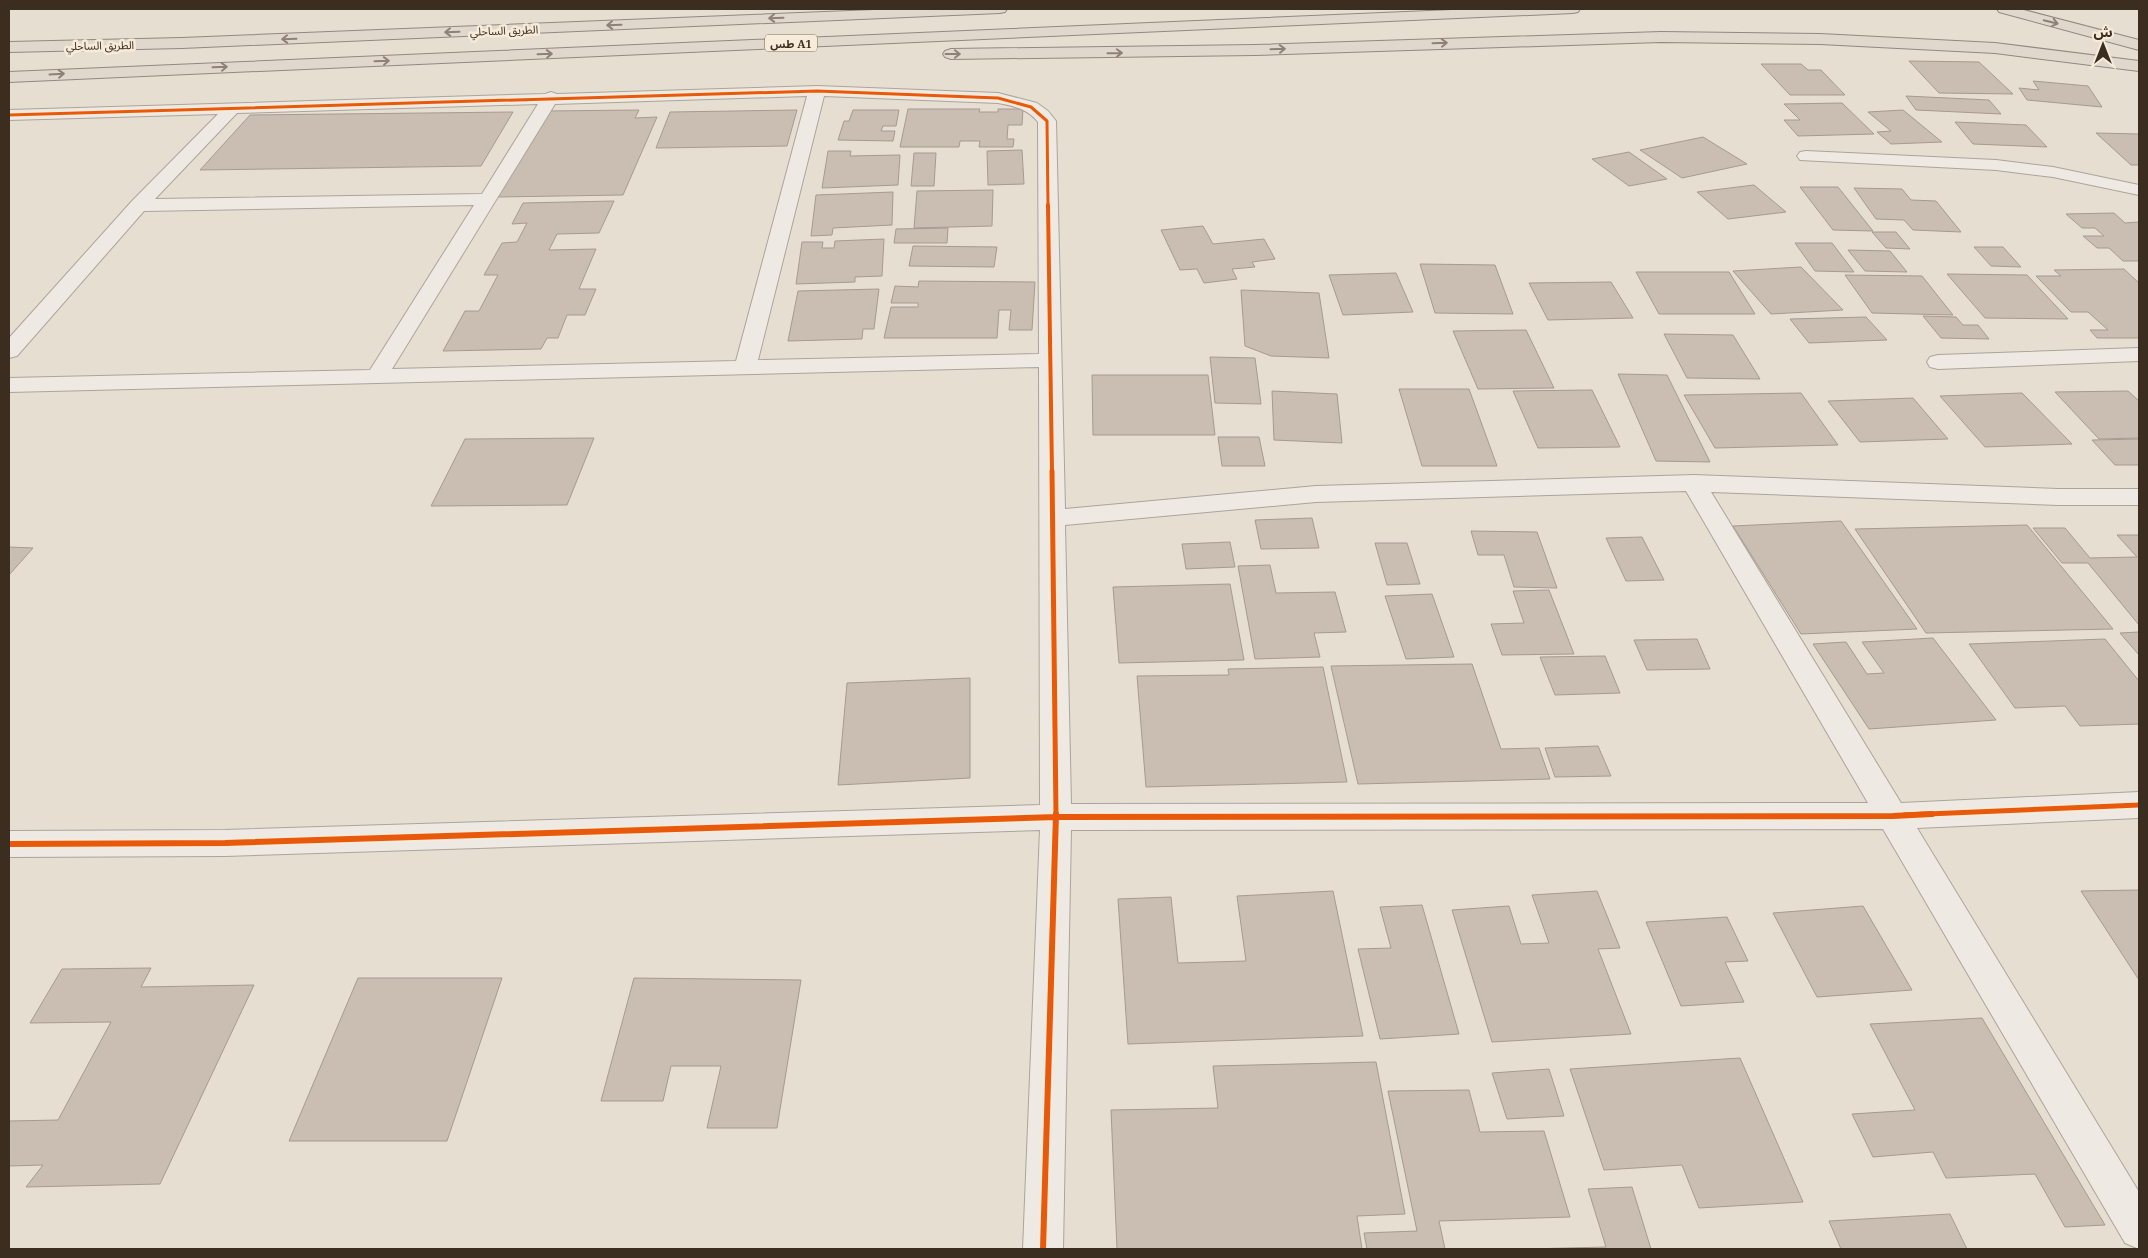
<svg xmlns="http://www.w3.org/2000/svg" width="2148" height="1258" viewBox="0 0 2148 1258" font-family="'Noto Serif','Noto Sans Arabic',serif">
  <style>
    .building { fill: #cabdb2; stroke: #a79a90 }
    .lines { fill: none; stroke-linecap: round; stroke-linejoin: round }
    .minor-casing { stroke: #aca49a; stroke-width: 2 }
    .trunk-casing { stroke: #918981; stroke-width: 2 }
    .minor { fill: #eeeae3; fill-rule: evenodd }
    .trunk { fill: #e0d8cc; fill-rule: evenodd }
    .cycleway-far3-casing { stroke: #f6ecd9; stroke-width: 5 }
    .cycleway-far2-casing { stroke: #f6ecd9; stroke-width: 6 }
    .cycleway-far1-casing { stroke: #f6ecd9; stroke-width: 8 }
    .cycleway-casing { stroke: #f6ecd9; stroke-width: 9 }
    .cycleway-far3 { stroke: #e8590c; stroke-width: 3 }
    .cycleway-far2 { stroke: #e8590c; stroke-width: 4 }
    .cycleway-far1 { stroke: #e8590c; stroke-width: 5 }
    .cycleway { stroke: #e8590c; stroke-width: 6 }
    .oneway { stroke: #8e8276 }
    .labels { text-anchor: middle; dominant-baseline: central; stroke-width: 5; stroke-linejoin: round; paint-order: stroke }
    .far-street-label { font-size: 11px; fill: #3c2d21; stroke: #f6ecd9 }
    .shield { fill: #f6ecd9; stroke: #746658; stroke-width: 1 }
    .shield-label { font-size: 11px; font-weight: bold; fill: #3c2d21 }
  </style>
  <rect width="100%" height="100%" fill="#e6ded1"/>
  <!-- building -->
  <path class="building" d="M1909 61 1979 62 2013 94 1939 93Z
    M1761 64H1801L1808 70H1821L1845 95H1790Z
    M2033 81 2088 86 2102 107 2027 100 2019 88 2039 90Z
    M1906 96 1989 100 2001 114 1916 110Z
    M1842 103 1874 134 1798 136 1784 120H1800L1784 104Z
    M908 109H980L979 112H998V109H1023L1022 125H1008L1007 139H1014L1013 147H979L980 141H960L959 147H900Z
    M639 110 635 118 657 117 623 195 498 197 546 111Z
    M797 110 787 146 656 148 670 112Z
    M853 110H899L896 126H883L881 131H895L893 141 838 140 844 121H849Z
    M1903 110 1942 142 1891 144 1877 132 1891 131 1868 112Z
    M513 112 481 166 200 170 250 115Z
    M1955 122 2026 125 2047 147 1973 144Z
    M2096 133 2139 134V165H2131Z
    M1703 137 1747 164 1682 178 1640 150Z
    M1022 150 1024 184 988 185 987 151Z
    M828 151H851L850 156 900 155 898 185 822 188Z
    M1629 152 1667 179 1629 186 1592 159Z
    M914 153H936L934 186H911Z
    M1754 185 1786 212 1728 219 1697 192Z
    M1800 187H1838L1873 231 1833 230Z
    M1854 188 1902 189 1911 200 1936 201 1961 232 1913 230 1904 220 1876 219Z
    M993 190 992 226 914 228 917 191Z
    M893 192 892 225 833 228 832 235 811 236 816 195Z
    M614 201 599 233 557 234 549 250 596 249 579 289H596L585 315H567L558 338H547L541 349 443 351 465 311H479L498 275H484L502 243 517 242 527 223 512 224 523 203Z
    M2114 213 2125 223 2139 222V261H2123L2109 248H2097L2083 236H2104L2095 228H2082L2066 214Z
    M1203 226 1213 244 1264 239 1275 259 1252 262 1255 267 1232 269 1237 279 1204 283 1197 269 1180 270 1161 230Z
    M948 228 947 243H894L896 229Z
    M1872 232H1896L1910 249 1886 248Z
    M884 239 882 276 855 277V282L796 284 802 242H823L822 248H834L835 241Z
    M1795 243H1832L1854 272 1815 271Z
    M913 246 997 247 994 267 909 266Z
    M1974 247H2003L2021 267 1991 266Z
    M1848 250 1890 251 1907 272 1865 271Z
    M1420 264 1495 265 1513 314 1435 313Z
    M1801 267 1843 310 1771 314 1733 271Z
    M2124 269 2139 283V338H2097L2090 330H2108L2088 312H2071L2036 276H2061L2054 270Z
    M1636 272H1729L1755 314H1659Z
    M1396 273 1413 312 1343 315 1329 275Z
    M1947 274 2027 275 2068 319 1985 318Z
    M1845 275 1922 276 1953 315 1872 313Z
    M919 281 1035 282 1032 330H1009L1011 310H999L997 338H884L891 307H918V303H891L895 286 918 287Z
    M1611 282 1633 318 1548 320 1529 283Z
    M879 289 874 329H863L862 339 788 341 798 291Z
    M1241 290 1319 293 1329 358 1271 356 1245 346Z
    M1923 316 1956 317 1963 325H1978L1989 339 1941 338Z
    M1866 317 1887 340 1809 343 1790 319Z
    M1526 330 1554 388 1478 389 1453 331Z
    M1664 334 1733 335 1760 379 1687 378Z
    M1210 357 1255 358 1261 404 1215 403Z
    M1618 374 1667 375 1710 462 1656 461Z
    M1092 375H1208L1215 435H1093Z
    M1399 389H1469L1497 466H1422Z
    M1592 390 1620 447 1538 448 1513 391Z
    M1272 391 1337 394 1342 443 1274 440Z
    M2128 391 2139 401V438L2099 439 2055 392Z
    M1801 393 1838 445 1715 448 1684 395Z
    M2022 393 2072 444 1985 447 1940 396Z
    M1913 398 1948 439 1860 442 1828 401Z
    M1218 437H1259L1265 466H1222Z
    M594 438 567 505 431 506 465 439Z
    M2139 439V465H2115L2092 440Z
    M1312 518 1319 548 1261 549 1255 520Z
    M1841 521 1917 629 1801 634 1733 526Z
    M2027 525 2113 629 1926 633 1855 529Z
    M2033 528H2065L2090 558 2137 557 2117 535H2139V625L2088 563H2062Z
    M1471 531 1537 532 1557 588 1514 587 1504 555H1478Z
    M1642 537 1664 580 1626 581 1606 538Z
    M1230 542 1235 567 1186 569 1182 544Z
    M1375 543H1407L1420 584 1387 585Z
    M9 547 33 548 9 575Z
    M1270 565 1276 593 1335 592 1346 632 1314 633 1320 657 1255 659 1238 566Z
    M1230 584 1244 660 1119 663 1113 587Z
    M1549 590 1574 654 1502 655 1491 624 1524 623 1513 591Z
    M1432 594 1454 657 1406 659 1385 596Z
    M2139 632V655L2120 633Z
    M1933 638 1996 720 1869 729 1813 644 1846 642 1867 674 1884 673 1862 642Z
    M1697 639 1710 669 1647 670 1634 640Z
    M2105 639 2139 681V724L2080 726 2065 706 2015 708 1969 644Z
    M1605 656 1620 693 1555 695 1540 657Z
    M1472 664 1501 749 1539 748 1550 779 1358 784 1331 666Z
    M1323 667 1347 782 1146 787 1137 676 1229 675 1228 669Z
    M970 678V778L838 785 847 683Z
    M1598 746 1611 776 1555 777 1545 748Z
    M2139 890V980L2081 891Z
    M1333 891 1363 1036 1128 1044 1118 899 1171 897 1178 963 1246 961 1237 896Z
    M1597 891 1620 948 1598 949 1631 1034 1492 1042 1452 910 1509 906 1521 944 1549 943 1532 895Z
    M1422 905 1459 1034 1380 1039 1358 949 1391 948 1380 907Z
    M1863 906 1912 990 1817 997 1773 913Z
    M1727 917 1748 961 1725 962 1744 1002 1681 1006 1646 922Z
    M151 968 141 987 254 985 160 1184 26 1187 43 1165 9 1166V1121L58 1120 111 1022 30 1023 62 969Z
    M358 978H502L447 1141H289Z
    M634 978 801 980 777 1128H707L721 1066H671L663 1101H601Z
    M1982 1018 2105 1225 2065 1227 2035 1174 1946 1178 1933 1152 1873 1157 1852 1114 1915 1110 1870 1024Z
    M1740 1058 1803 1202 1699 1208 1682 1165 1604 1170 1570 1069Z
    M1376 1062 1405 1214 1357 1216 1362 1249H1117L1111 1110 1218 1108 1213 1066Z
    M1549 1069 1564 1116 1507 1119 1492 1073Z
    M1469 1090 1480 1132 1544 1131 1570 1217 1439 1221 1445 1249H1367L1364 1233 1417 1231 1388 1091Z
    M1632 1187 1651 1249H1526L1606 1247 1588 1189Z
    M1950 1214 1967 1249H1841L1829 1221Z"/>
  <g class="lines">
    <!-- minor casing -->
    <g class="minor-casing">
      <path id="minor" d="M817 86 998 93 1037 103 1048 111 1056 121 1065 509 1316 486 1694 475 2058 489H2139V505H2058L1711 492 1901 803 2139 792V818L1917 828 2139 1192V1249L2125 1243 1883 829 1071 830 1063 1249H1023L1040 830 225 856 9 857V831L225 830 1040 805 1039 367 9 392V378L370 370 474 205 144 211 17 356 9 358V338L132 201 218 114 9 120V110L545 94 551 92 557 94ZM807 96 736 361 392 369 555 104ZM824 96 998 103C1014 106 1028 109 1038 122L1039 354 758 360ZM538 104 482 194 155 199 237 113ZM1686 491 1868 803 1071 804 1065 525 1316 502Z
        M1806 151 1996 160 2053 167 2139 185V195L2053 177 1996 170 1800 160 1797 156 1800 152Z
        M2139 348V361L1938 369 1930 367 1927 362 1930 357 1938 355Z"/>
    </g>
    <!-- trunk casing -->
    <g class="trunk-casing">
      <path id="trunk" d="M899 9H1007L1005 12 1000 13 182 48 9 52V42L182 38Z
        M1476 9H1580L1578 12 1573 13 9 82V72Z
        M1997 9H2020L2139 40V50L1999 12Z
        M1661 32 1820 34 1995 43 2139 61V71L1995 53 1820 44 1661 42 1255 55 951 59 945 57 943 54 945 51 951 49 1255 45Z"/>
    </g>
    <!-- minor -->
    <use href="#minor" class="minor"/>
    <!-- trunk -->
    <use href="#trunk" class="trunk"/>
    <!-- cycleway-far3 casing -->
    <g class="cycleway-far3-casing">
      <path id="cycleway-far3" d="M9 115 817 91 998 98 1031 107 1047 121 1048 206"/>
    </g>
    <!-- cycleway-far2 casing -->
    <g class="cycleway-far2-casing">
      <path id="cycleway-far2" d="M1048 205 1052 472"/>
    </g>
    <!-- cycleway-far1 casing -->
    <g class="cycleway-far1-casing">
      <path id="cycleway-far1" d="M1052 471 1056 815
        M1904 815 2139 805"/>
    </g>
    <!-- cycleway casing -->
    <g class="cycleway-casing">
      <path id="cycleway" d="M9 844 225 843 1056 817 1893 816 1932 814
        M1043 1249 1056 814"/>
    </g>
    <!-- cycleway-far3 -->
    <use href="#cycleway-far3" class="cycleway-far3"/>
    <!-- cycleway-far2 -->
    <use href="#cycleway-far2" class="cycleway-far2"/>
    <!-- cycleway-far1 -->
    <use href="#cycleway-far1" class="cycleway-far1"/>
    <!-- cycleway -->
    <use href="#cycleway" class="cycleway"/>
  </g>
  <!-- one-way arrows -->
  <defs><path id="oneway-shaft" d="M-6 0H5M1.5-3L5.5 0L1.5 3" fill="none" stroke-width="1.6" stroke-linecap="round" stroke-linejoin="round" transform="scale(1.25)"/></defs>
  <g class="oneway">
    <use href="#oneway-shaft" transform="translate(776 18) rotate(178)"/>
    <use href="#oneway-shaft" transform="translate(2051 22) rotate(14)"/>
    <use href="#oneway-shaft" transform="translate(614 25) rotate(178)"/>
    <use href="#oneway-shaft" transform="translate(452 32) rotate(178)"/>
    <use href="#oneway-shaft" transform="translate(289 39) rotate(178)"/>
    <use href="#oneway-shaft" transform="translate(1440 43) rotate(-2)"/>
    <use href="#oneway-shaft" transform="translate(1278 49) rotate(-2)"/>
    <use href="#oneway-shaft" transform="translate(1115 53) rotate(-1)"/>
    <use href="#oneway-shaft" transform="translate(545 54) rotate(-2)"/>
    <use href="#oneway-shaft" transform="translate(953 54)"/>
    <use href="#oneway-shaft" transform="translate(382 61) rotate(-2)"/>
    <use href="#oneway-shaft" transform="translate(220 67) rotate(-2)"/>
    <use href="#oneway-shaft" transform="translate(57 74) rotate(-3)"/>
  </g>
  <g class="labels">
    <!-- far-street labels -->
    <g class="far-street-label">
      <text transform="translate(504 30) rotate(-2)">الطريق الساحلي</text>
      <text transform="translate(100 45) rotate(-1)">الطريق الساحلي</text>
    </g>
    <!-- shield labels -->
    <rect class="shield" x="765" y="34.5" width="52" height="17" rx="4"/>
    <g class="shield-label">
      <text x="791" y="43">طس A1</text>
    </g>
  </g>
  <!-- border -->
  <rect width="2148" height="1258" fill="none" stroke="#3c2d21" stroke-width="20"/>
  <!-- north arrow -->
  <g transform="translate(2103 45)" stroke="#f6ecd9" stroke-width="4" paint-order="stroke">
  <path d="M0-4L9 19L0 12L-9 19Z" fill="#3c2d21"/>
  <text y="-8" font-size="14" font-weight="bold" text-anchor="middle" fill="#3c2d21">ش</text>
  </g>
</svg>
